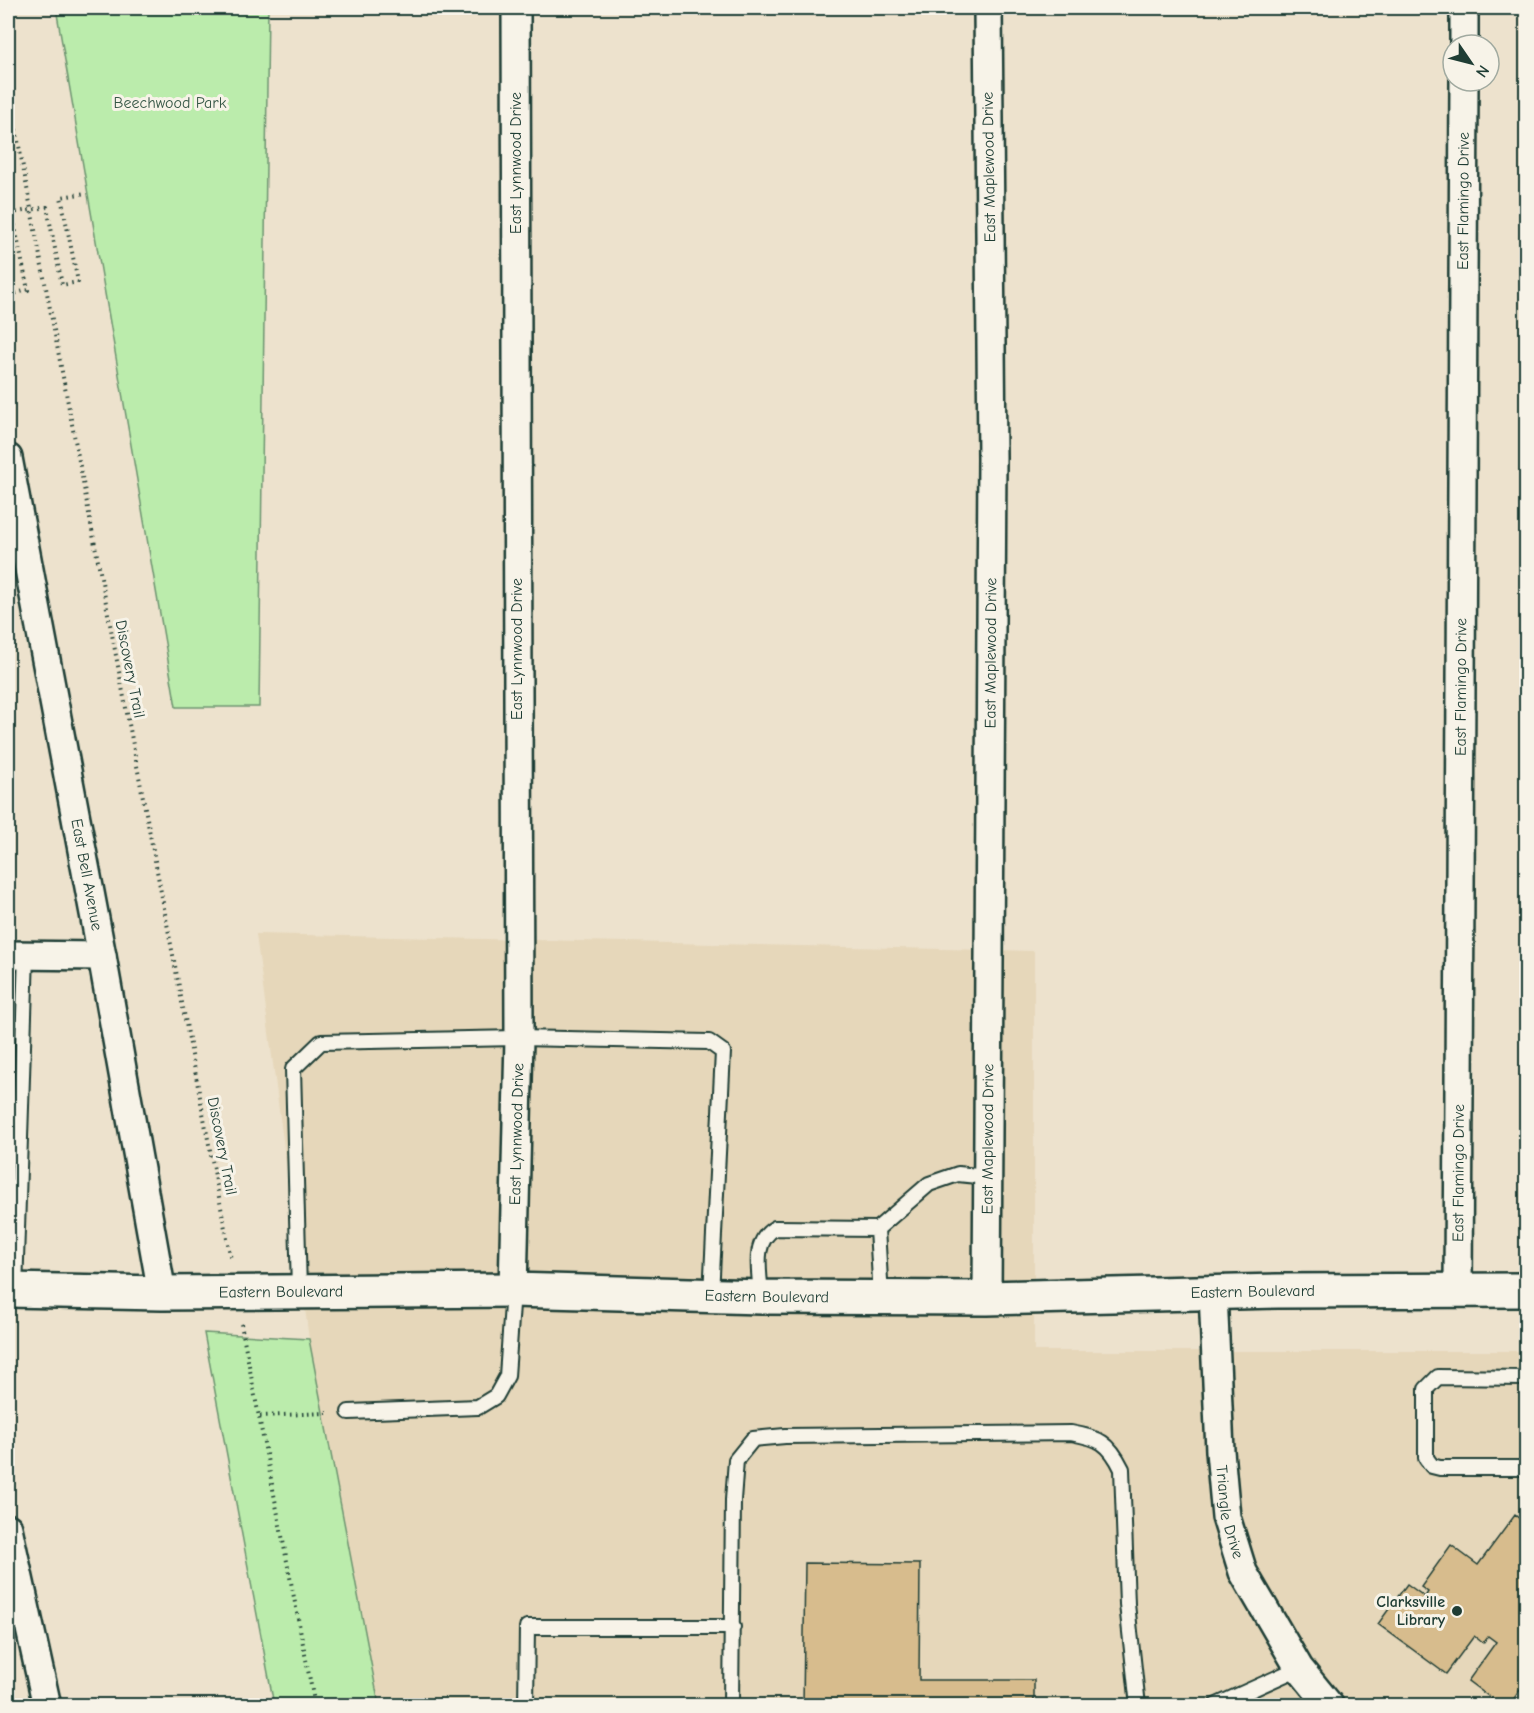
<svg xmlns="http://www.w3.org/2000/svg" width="1534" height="1713" viewBox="0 0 1534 1713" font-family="'Comic Neue',sans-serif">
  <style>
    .built { fill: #e6d7ba }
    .green { fill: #bbecac; stroke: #6d9470; stroke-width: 1.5 }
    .building { fill: #d7bc8d; stroke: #1f3d34; stroke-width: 1.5 }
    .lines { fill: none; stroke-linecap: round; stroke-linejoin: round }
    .lane-casing { stroke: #1f3d34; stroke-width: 18 }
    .street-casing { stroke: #1f3d34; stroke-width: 32 }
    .secondary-casing { stroke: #1f3d34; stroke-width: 38 }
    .path { stroke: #1f3d34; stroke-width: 4; stroke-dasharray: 1.5 4.5; stroke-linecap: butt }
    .lane { stroke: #f7f3e8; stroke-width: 14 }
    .street { stroke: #f7f3e8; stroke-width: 27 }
    .secondary { stroke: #f7f3e8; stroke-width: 33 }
    .poi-dot { fill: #1f3d34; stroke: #f7f3e8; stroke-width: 2 }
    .labels { text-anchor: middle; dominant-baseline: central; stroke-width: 6; stroke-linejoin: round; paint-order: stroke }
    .park-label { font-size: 16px; fill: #365746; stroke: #f7f3e8 }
    .street-label { font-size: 16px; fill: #1f3d34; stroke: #f7f3e8 }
    .poi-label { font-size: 16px; font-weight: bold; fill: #1f3d34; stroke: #f7f3e8; text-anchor: end }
  </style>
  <rect width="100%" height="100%" fill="#ede2cd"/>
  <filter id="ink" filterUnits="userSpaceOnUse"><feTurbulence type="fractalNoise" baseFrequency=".0167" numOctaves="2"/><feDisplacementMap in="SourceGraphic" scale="12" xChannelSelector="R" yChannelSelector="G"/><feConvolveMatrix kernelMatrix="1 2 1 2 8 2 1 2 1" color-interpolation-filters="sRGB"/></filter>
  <g filter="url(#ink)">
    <!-- built -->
    <path class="built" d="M256 934 1034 951V1351H1526V1705H379L309 1339Z"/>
    <!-- green -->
    <path class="green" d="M56 8H268L259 707H176Z
      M204 1333 309 1339 379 1705H274Z"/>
    <!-- building -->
    <path class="building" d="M1515 1515 1526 1524V1681L1509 1706H1496V1702L1468 1681 1496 1642 1488 1636 1483 1643 1474 1636 1446 1674 1378 1624 1407 1584 1425 1597 1428 1592 1421 1587 1451 1545 1478 1565Z
      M805 1563 920 1564 919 1680H1034V1706H803Z"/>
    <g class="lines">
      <!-- lane casing -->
      <g class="lane-casing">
        <path id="lane" d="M877 1229 929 1184 958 1174 987 1177
          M15 1290 26 955
          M299 1290 293 1069 321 1042 519 1038 709 1042 723 1052 711 1295
          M761 1297C760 1272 751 1242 775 1228L877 1229 881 1297
          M1526 1378 1438 1377 1426 1389V1458L1432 1466 1440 1468H1526
          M349 1412 478 1407 496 1396 507 1376 513 1290
          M526 1706 527 1627H733
          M731 1706 733 1500 736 1460 753 1439 785 1436 1071 1433C1099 1438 1109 1442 1122 1469L1127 1604 1138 1706
          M1215 1706 1299 1668"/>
      </g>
      <!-- street casing -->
      <g class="street-casing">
        <g id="street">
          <path d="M1464 45V8"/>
          <path id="s1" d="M8 458 102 956 162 1293"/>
          <path d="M8 955 102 956"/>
          <path id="s2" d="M513 1290 519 1038 516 8"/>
          <path id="s3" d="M1458 1291 1464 81"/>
          <path id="s4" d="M1213 1293 1220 1451 1226 1517 1243 1572 1299 1668 1330 1706"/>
          <path id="s5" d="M987 1298 992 457 988 8"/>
          <path d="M8 1528 47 1706"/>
        </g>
      </g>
      <!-- secondary casing -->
      <g class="secondary-casing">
        <g id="secondary">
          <path id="s6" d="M8 1290 162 1293 513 1290 761 1297 987 1298 1278 1291 1526 1290"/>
        </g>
      </g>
      <!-- path -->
      <path class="path" d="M8 88 231 1260
        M8 267 13 294 28 290 12 213 47 207 62 285 78 282 61 197 86 193
        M241 1324 315 1706
        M260 1416 327 1413"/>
      <!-- lane -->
      <use href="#lane" class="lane"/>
      <!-- street -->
      <use href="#street" class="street"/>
      <!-- secondary -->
      <use href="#secondary" class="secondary"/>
    </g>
  </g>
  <!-- markers -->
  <circle class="poi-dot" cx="1457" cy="1611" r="6"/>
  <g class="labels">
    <!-- park labels -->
    <g class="park-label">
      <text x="170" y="103">Beechwood Park</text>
    </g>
    <!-- street labels -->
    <g class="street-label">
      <text transform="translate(516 163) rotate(-90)">East Lynnwood Drive</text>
      <text transform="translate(989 167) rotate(-91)">East Maplewood Drive</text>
      <text stroke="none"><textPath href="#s3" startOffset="1090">East Flamingo Drive</textPath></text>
      <text transform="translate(517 649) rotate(-90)">East Lynnwood Drive</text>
      <text stroke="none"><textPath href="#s5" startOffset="645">East Maplewood Drive</textPath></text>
      <text transform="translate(130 669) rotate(79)">Discovery Trail</text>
      <text stroke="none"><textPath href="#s3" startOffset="604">East Flamingo Drive</textPath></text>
      <text stroke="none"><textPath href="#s1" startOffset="424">East Bell Avenue</textPath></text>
      <text stroke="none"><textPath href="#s2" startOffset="156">East Lynnwood Drive</textPath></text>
      <text stroke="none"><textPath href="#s5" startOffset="159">East Maplewood Drive</textPath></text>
      <text transform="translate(222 1146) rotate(79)">Discovery Trail</text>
      <text stroke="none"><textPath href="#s3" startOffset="118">East Flamingo Drive</textPath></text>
      <text stroke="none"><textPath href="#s6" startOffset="273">Eastern Boulevard</textPath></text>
      <text stroke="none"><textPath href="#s6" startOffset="1245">Eastern Boulevard</textPath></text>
      <text stroke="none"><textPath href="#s6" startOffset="759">Eastern Boulevard</textPath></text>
      <text stroke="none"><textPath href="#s4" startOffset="220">Triangle Drive</textPath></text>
    </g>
    <!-- poi labels -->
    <g class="poi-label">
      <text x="1445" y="1602">Clarksville<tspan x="1445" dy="18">Library</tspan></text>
    </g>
  </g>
  <!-- margin -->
  <rect width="1534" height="1713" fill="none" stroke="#f7f3e8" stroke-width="30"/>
  <rect x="15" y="15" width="1504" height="1683" fill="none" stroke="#1f3d34" stroke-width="2" filter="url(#ink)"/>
  <!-- north arrow -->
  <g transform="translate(1471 63) rotate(125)"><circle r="28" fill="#f7f3e8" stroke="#a1aaa0" stroke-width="1.5"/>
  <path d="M0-4.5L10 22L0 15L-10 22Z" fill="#1f3d34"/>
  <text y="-9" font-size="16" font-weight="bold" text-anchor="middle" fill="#1f3d34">N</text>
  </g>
</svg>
